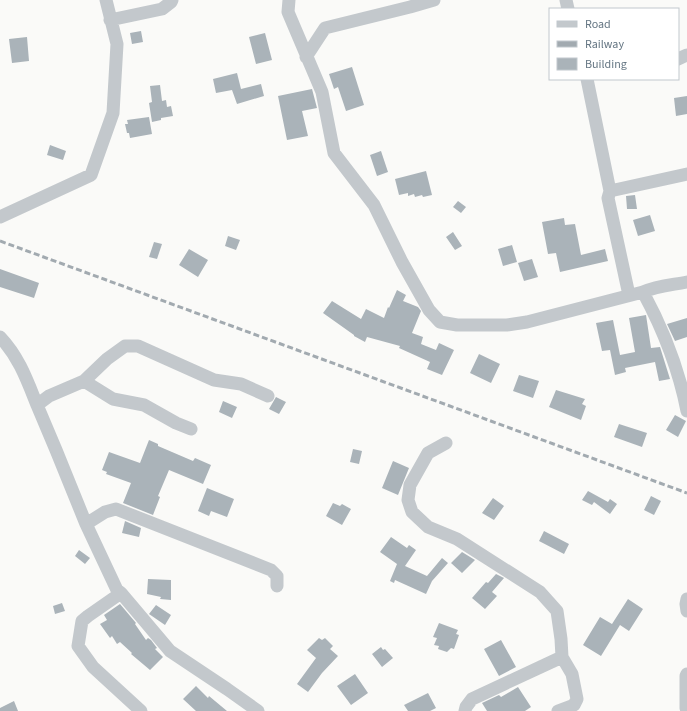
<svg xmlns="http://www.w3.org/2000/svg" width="687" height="711" viewBox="0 0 687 711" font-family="'Source Sans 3',sans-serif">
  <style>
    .building { fill: #aab3b9 }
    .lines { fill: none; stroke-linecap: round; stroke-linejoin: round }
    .minor { stroke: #c3c8cc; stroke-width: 13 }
    .rail { stroke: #a2aab0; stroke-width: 3; stroke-dasharray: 6 3; stroke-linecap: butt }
  </style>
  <rect width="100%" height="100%" fill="#fafaf8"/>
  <!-- building -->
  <path class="building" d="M141 31 143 42 132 44 130 33Z
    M265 33 272 60 256 64 249 37Z
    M27 37 29 61 12 63 9 39Z
    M352 67 364 105 346 111 338 87 334 89 329 74Z
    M237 73 241 89 261 84 264 96 237 104 232 90 216 93 213 79Z
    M160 85 162 101 166 100 167 107 171 106 173 116 161 118V120L152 122 149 103 152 102 150 86Z
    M312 89 317 108 302 111 308 136 287 140 278 96Z
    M687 96V114L676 116 674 98Z
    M149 117 152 134 130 138 129 133H127L125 124H128L127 120Z
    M50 145 66 151 63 160 47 155Z
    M381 151 388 172 377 176 370 155Z
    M426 171 432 195 423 197 422 195 415 197 414 194 408 196V193L399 195 395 179Z
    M635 195 637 209H627L626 196Z
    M458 201 466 207 461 213 453 207Z
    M650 215 655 231 638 236 633 220Z
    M564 218 565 225 575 224 581 255 605 249 608 261 560 272 556 253 548 254 542 222Z
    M453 232 462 246 455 250 446 237Z
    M228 236 240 240 236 250 225 246Z
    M154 242 162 244 157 259 149 257Z
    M512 245 517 262 503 266 498 249Z
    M189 249 208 260 198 277 179 265Z
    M532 259 538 277 524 281 518 263Z
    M0 269 39 283 34 298 0 287Z
    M397 290 406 295 403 301 418 307 421 311 412 333 423 337 421 344 436 350 439 343 454 350 442 375 427 369 430 362 399 348 400 346 367 337 365 342 354 336V335L323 313 332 301 361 319 366 309 384 318 388 307 389 308Z
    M646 315 651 348 660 347 670 379 659 381 655 362 625 368 626 372 615 375 610 350 602 351 596 323 613 320 620 355 635 352 629 318Z
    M687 318V337L675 341 667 324Z
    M479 354 500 364 491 383 470 373Z
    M519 375 539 381 533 398 513 391Z
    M556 390 585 399 582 404 586 406 581 420 549 407Z
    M276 397 286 402 279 414 269 409Z
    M223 401 237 407 232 418 219 412Z
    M675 415 686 421 678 437 666 430Z
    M619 424 647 433 642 447 614 437Z
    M149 440 158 444V446L193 461 195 458 211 465 203 484 169 470 158 496 160 497 153 515 123 503 131 483 106 474 107 472 102 470 109 452 140 463Z
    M353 449 362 451 359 464 350 462Z
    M393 461 409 468 398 495 382 488Z
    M207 488 234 499 227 517 211 511 209 516 198 511Z
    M588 491 608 502 610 499 617 504 610 514 594 502 592 505 582 500Z
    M651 496 661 501 654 515 644 510Z
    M493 498 504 506 494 520 482 513Z
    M333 503 340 506 342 504 351 509 342 525 326 516Z
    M125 521 141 528 139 537 122 533Z
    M544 531 569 544 564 554 539 541Z
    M391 537 407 548 409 545 416 550 405 566 427 576 442 558 448 563 432 581 426 594 395 580 394 583 390 581 397 564 380 552Z
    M79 550 90 558 85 564 75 556Z
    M462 552 475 560 462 573 451 563Z
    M496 574 504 578 492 592 497 596 485 609 472 598 486 582 488 583Z
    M148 579 171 580V600L160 599 161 597 147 594Z
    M628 599 643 609 629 631 620 625 601 656 583 645 600 617 612 624Z
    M62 603 65 611 55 614 53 606Z
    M120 604 136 623 135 624 146 640 148 638 151 640 157 648 155 649 163 657 150 670 131 654 132 653 120 642 117 644 112 636 110 638 100 624 107 620 104 615Z
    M156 605 171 615 165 625 149 614Z
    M439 623 458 630 456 634 459 635 454 649 451 648 447 652 438 649 439 646 434 645 437 638 433 637Z
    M319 638 322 640 325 638 333 646 330 649 338 656 322 673 308 692 297 684 316 658 307 650Z
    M501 640 516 667 499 676 484 649Z
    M381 647 383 650 385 649 393 658 382 667 372 654Z
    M355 674 368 693 351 705 337 686Z
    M196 686 208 698 209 696 227 711H196L183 699Z
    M518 687 531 707 525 711H487L482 703 499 695 501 697Z
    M428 693 436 708 430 711H408L404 705Z
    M14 701 18 711H0V708Z"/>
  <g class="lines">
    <!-- minor -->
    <path class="minor" d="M289 0 288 12 322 92 334 153 374 205 402 262 429 310 440 322 457 325H507L527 322 643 292C657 286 672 285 687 282
      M566 0 568 9
      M110 20 162 9 171 2 172 0
      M306 57 325 28 410 7 434 0
      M678 59 687 55
      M587 79 610 191
      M0 217 91 175 113 113 117 44 106 0
      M643 292C663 329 679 370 687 411
      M629 295 608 198 610 191 687 174
      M0 337C19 357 27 380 37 405
      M84 381 113 399 144 405 176 423 191 429
      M446 443 428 453 410 485 408 500 412 512 428 527 457 539 540 592 557 611 561 639 562 657 572 674 577 699 574 705 558 711
      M86 524 105 512 116 509 271 570 277 576V586
      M121 593 170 651 227 689 258 711
      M687 599 686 604 687 611
      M687 674 686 676V708L687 711
      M141 711 93 667 78 646 82 621 88 616 121 593 117 590 86 524 56 450 37 405 49 396 84 381 107 359 125 346H138L214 380 241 384 268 396
      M465 711 466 707 472 699 562 657"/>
    <!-- rail -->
    <path class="rail" d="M0 241 687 493"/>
  </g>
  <!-- legend -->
  <rect x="549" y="8" width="130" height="72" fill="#ffffff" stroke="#c1c8cd"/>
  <rect x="557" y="21" width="20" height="6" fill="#c3c8cc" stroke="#c1c8cd"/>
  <text x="585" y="28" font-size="12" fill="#657683">Road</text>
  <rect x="557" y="41" width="20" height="6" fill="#a2aab0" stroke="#c1c8cd"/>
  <text x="585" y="48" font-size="12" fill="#657683">Railway</text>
  <rect x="557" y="58" width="20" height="12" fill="#aab3b9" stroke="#c1c8cd"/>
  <text x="585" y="68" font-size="12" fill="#657683">Building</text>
</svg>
